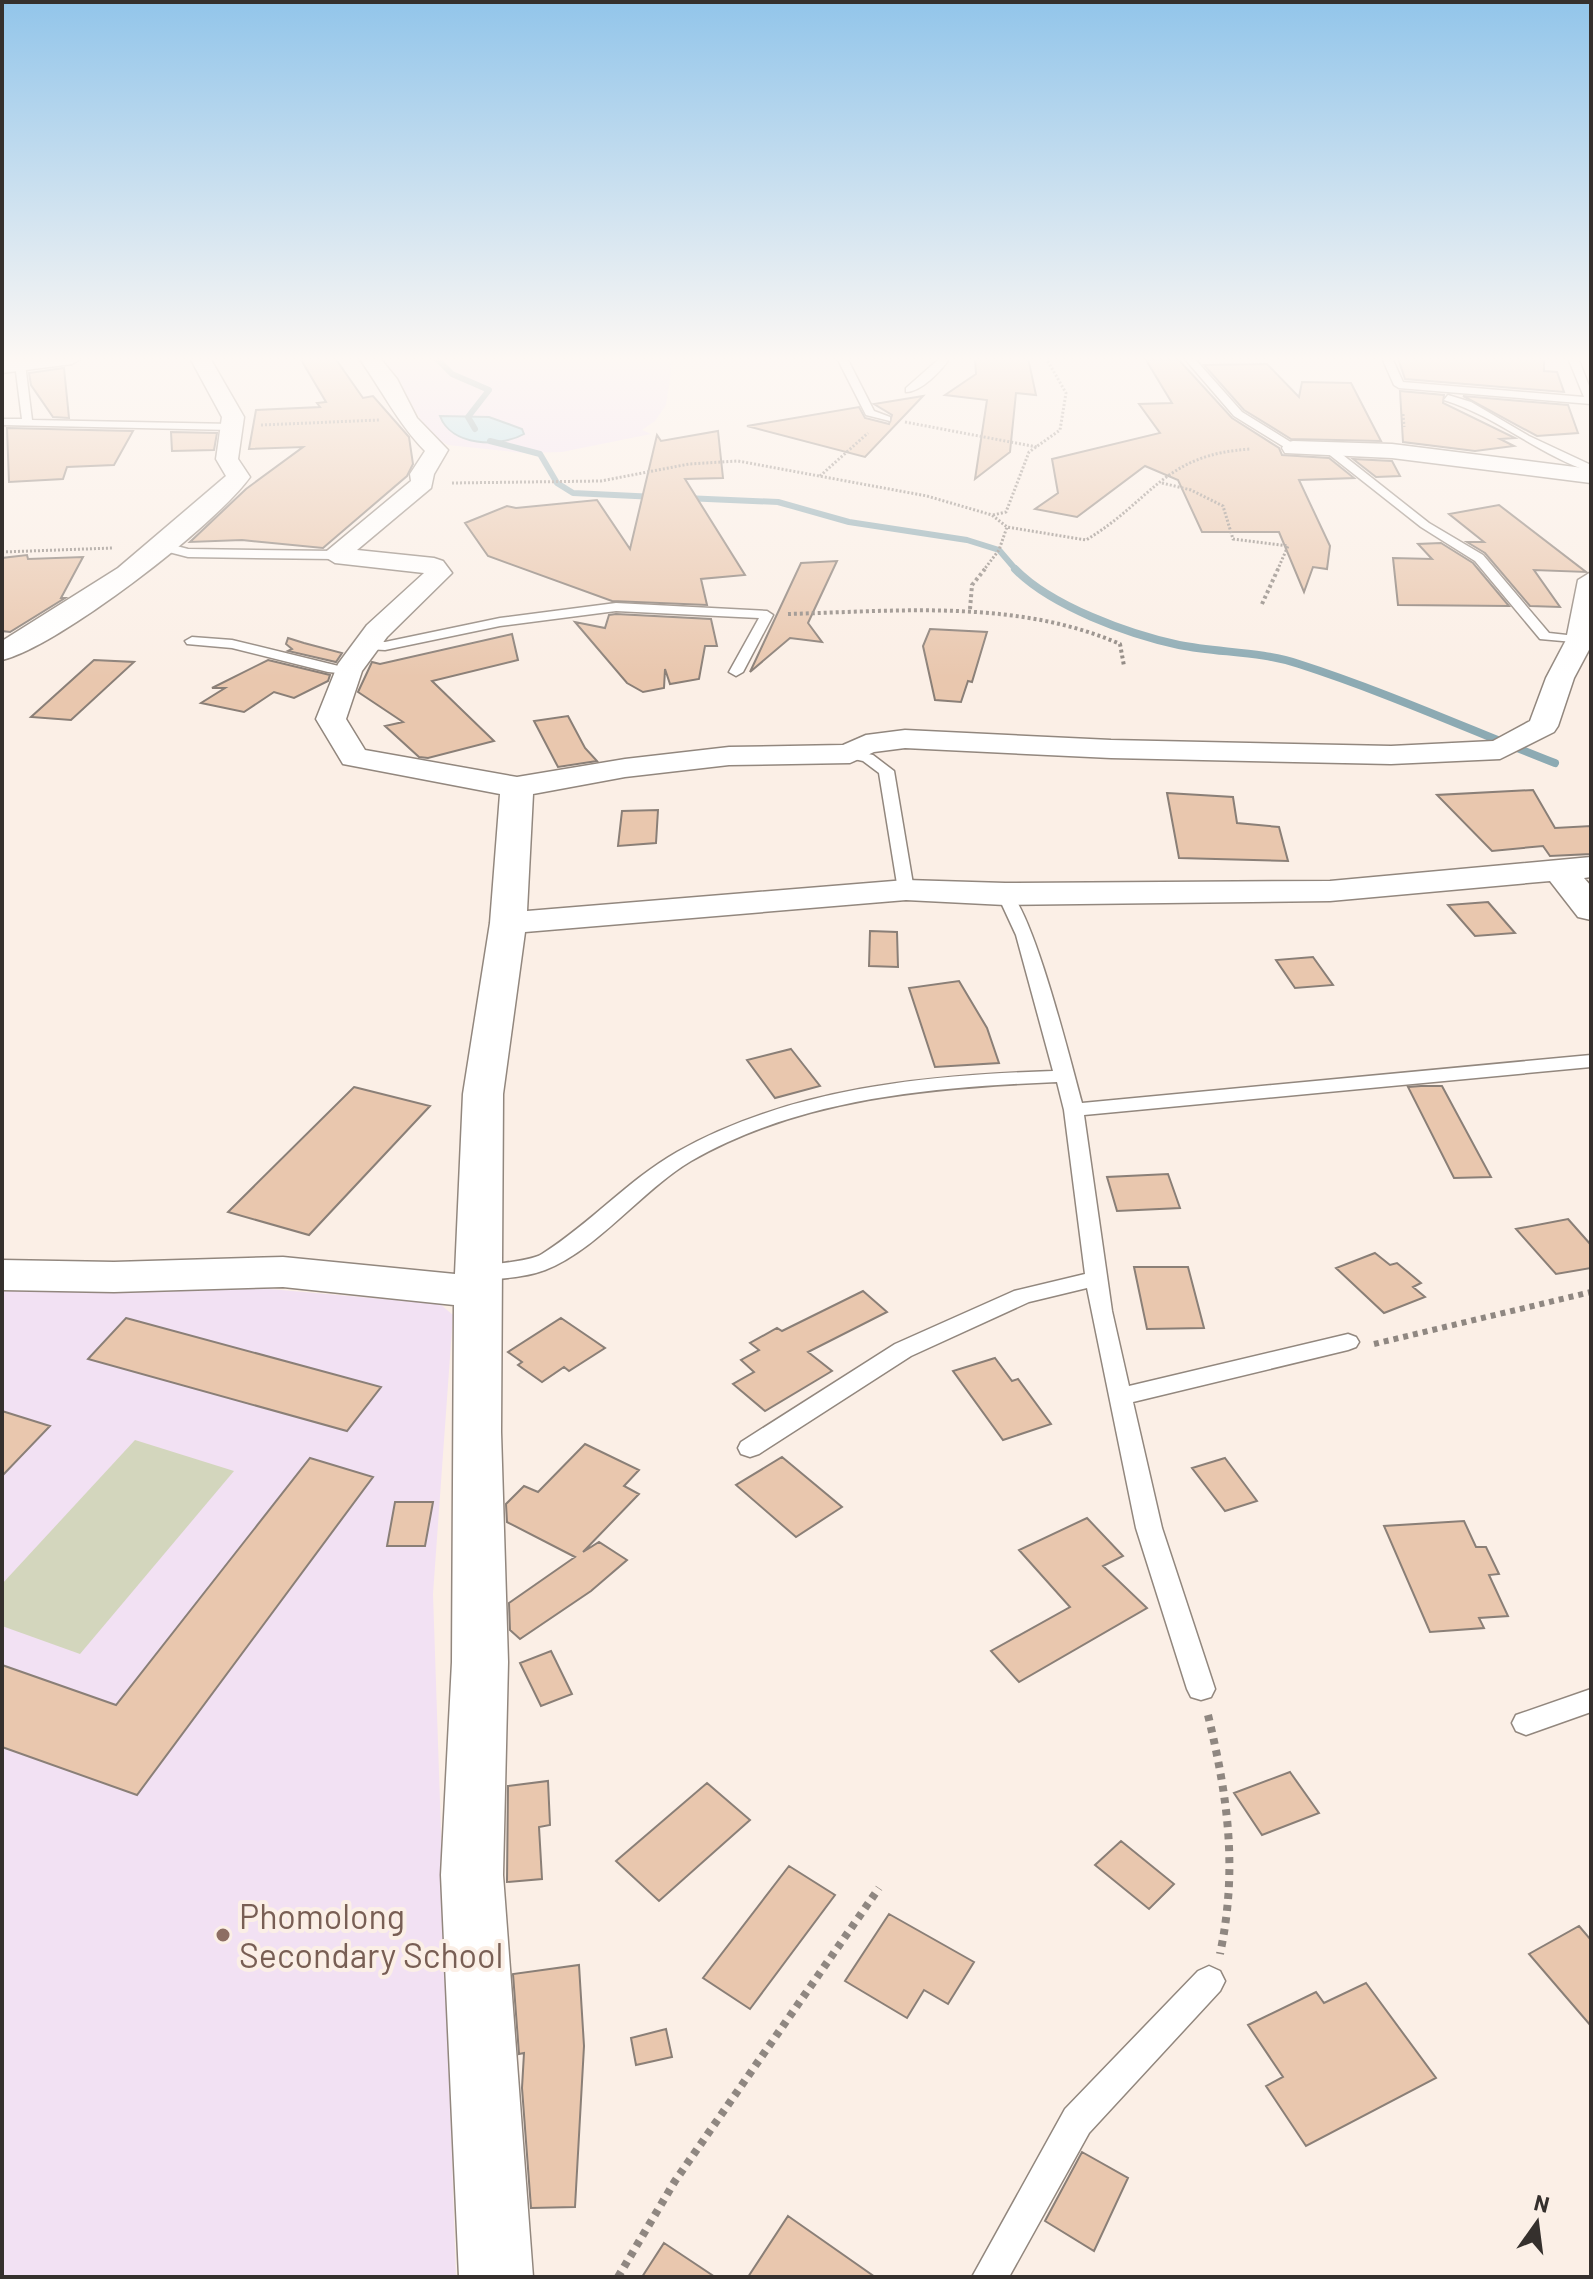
<svg xmlns="http://www.w3.org/2000/svg" width="1593" height="2279" viewBox="0 0 1593 2279" font-family="Barlow,sans-serif">
  <style>
    .education { fill: #f2e1f3 }
    .green { fill: #d3d6bd }
    .water { fill: #b1dfed; stroke: #8caab3; stroke-width: 2 }
    .lines { fill: none; stroke-linecap: round; stroke-linejoin: round }
    .stream-far1 { stroke: #8caab3; stroke-width: 6 }
    .stream { stroke: #8caab3; stroke-width: 8 }
    .building { fill: #e9c7ae; stroke: #8a7f77; stroke-width: 2 }
    .lane-casing { stroke: #92877e; stroke-width: 3 }
    .street-casing { stroke: #92877e; stroke-width: 3 }
    .path-far3 { stroke: #8f8781; stroke-width: 3; stroke-dasharray: 2 2; stroke-linecap: butt }
    .path-far2 { stroke: #8f8781; stroke-width: 4; stroke-dasharray: 3 3; stroke-linecap: butt }
    .path-far1 { stroke: #8f8781; stroke-width: 6; stroke-dasharray: 5 5; stroke-linecap: butt }
    .path { stroke: #8f8781; stroke-width: 8; stroke-dasharray: 6 6; stroke-linecap: butt }
    .lane { fill: #fff; fill-rule: evenodd }
    .street { fill: #fff; fill-rule: evenodd }
    .education-dot { fill: #8d6e63; stroke: #fbefe6; stroke-width: 3 }
    .labels { text-anchor: middle; dominant-baseline: central; stroke-width: 8; stroke-linejoin: round; paint-order: stroke }
    .near-education-label { font-size: 34px; fill: #785e54; stroke: #fbefe6; text-anchor: start }
  </style>
  <rect width="100%" height="100%" fill="#fbefe6"/>
  <!-- education -->
  <path class="education" d="M380 358H670L671 372 666 405 655 421 642 430 651 434 562 452 523 453 448 445 432 436Z
    M47 1289H270L440 1304 453 1315 433 1594 456 2277H2V1291Z"/>
  <!-- green -->
  <path class="green" d="M135 1440 234 1471 80 1654 2 1626V1584Z"/>
  <!-- water -->
  <path class="water" d="M440 416 489 417 522 429 524 434C499 448 451 446 440 416Z"/>
  <g class="lines">
    <!-- stream-far1 -->
    <path class="stream-far1" d="M436 358 452 374 489 390 468 417 475 429
      M490 441 540 454 557 483 573 493 656 497
      M685 498 778 502 849 522 967 540 999 550 1017 571"/>
    <!-- stream -->
    <path class="stream" d="M1015 569C1051 606 1128 634 1179 645 1219 653 1260 651 1299 664 1386 692 1470 730 1555 763"/>
  </g>
  <!-- building -->
  <path class="building" d="M300 358H335L363 398 373 396 409 437 413 464 407 476 323 548 242 540 190 542 246 489 303 447 249 449 256 410 320 407 317 403 326 402Z
    M975 358H1028L1036 395 1016 393 1010 452 975 479 987 400 945 395 976 374Z
    M1398 358H1544V371L1557 372 1564 392 1405 379Z
    M1146 360H1179L1232 418 1279 448 1282 455 1329 458 1354 478 1299 480 1330 546 1327 569 1313 567 1304 592 1279 532H1202L1178 480 1145 466 1077 517 1035 509 1058 493 1052 459 1160 433 1139 404 1172 403Z
    M1267 364 1299 397 1302 382 1351 383 1381 441 1291 439 1244 410 1204 365Z
    M64 368 69 418 53 417 31 385 29 373Z
    M1400 391 1444 395 1443 403 1515 438 1500 439 1514 446 1475 451 1403 442Z
    M923 396 865 457 747 426 859 407 865 418 889 424 892 415 874 404Z
    M1463 396 1568 405 1578 433 1537 436Z
    M7 428 88 430 133 431 114 465 67 467 63 479 9 482Z
    M718 431 723 478 685 479 745 575 701 579 707 605 612 601 488 556 465 523 507 506 516 508 597 500 630 549 657 435 661 441Z
    M171 432 217 433 214 450 172 451Z
    M1353 459 1392 461 1400 476 1376 477Z
    M1499 505 1586 572 1534 570 1560 607 1530 606 1485 553 1467 542H1484L1449 514Z
    M1441 543 1473 563 1509 606 1398 605 1393 558 1432 559 1418 544Z
    M27 555 28 559 83 557 61 598H65L10 632 2 631V558Z
    M837 561 808 623 822 642 790 638 750 672 801 563Z
    M616 614 711 619 717 646H705L699 679 670 684 665 669 664 688 643 692 627 683 575 622 605 628 609 615Z
    M930 629 987 632 972 682 968 681 961 702 935 700 923 646Z
    M512 634 518 660 432 681 494 741 428 758 419 757 385 726 403 722 358 692 372 662 380 664Z
    M288 638 304 643 342 653 336 662 288 651 292 649 286 644Z
    M94 660 134 662 71 720 31 717Z
    M268 660 330 675 328 681 294 698 274 692 244 712 201 703 225 688H212Z
    M568 716 585 748 597 761 558 767 534 721Z
    M1533 790 1555 828 1591 826V854L1550 856 1543 846 1492 851 1437 795Z
    M1167 793 1233 797 1237 823 1279 827 1288 861 1179 858Z
    M658 810 656 843 618 846 622 811Z
    M1488 902 1515 933 1475 936 1448 905Z
    M870 931 897 932 898 967 869 966Z
    M1313 957 1333 985 1295 988 1276 960Z
    M959 981 987 1028 999 1063 935 1067 909 988Z
    M791 1049 820 1086 775 1098 747 1060Z
    M1421 1086H1442L1491 1177 1454 1178 1408 1087Z
    M354 1087 430 1106 309 1235 228 1212Z
    M1168 1174 1180 1208 1117 1211 1107 1177Z
    M1568 1219 1591 1245V1268L1556 1274 1516 1229Z
    M1375 1253 1390 1265 1397 1263 1421 1283 1413 1287 1425 1297 1384 1313 1336 1268Z
    M1134 1267H1188L1204 1328 1147 1329Z
    M863 1291 887 1312 808 1352 832 1371 765 1411 733 1384 754 1372 741 1360 759 1350 750 1343 777 1328 782 1331Z
    M126 1318 381 1387 347 1431 88 1359Z
    M561 1318 605 1348 569 1371 564 1367 542 1382 518 1365 522 1362 508 1352Z
    M995 1358 1012 1381 1018 1379 1051 1424 1003 1440 953 1371Z
    M2 1411 50 1426 2 1476Z
    M585 1444 639 1470 624 1486 639 1494 583 1552 599 1542 627 1560 591 1591 520 1639 510 1630 509 1603 575 1557 507 1522 506 1504 524 1486 538 1492Z
    M782 1457 842 1507 796 1537 736 1485Z
    M310 1458 373 1477 137 1795 2 1747V1665L116 1705Z
    M1225 1458 1257 1501 1225 1511 1192 1468Z
    M395 1502H433L425 1546H387Z
    M1087 1518 1123 1556 1103 1566 1147 1608 1019 1682 991 1651 1070 1607 1019 1550Z
    M1464 1521 1476 1547H1486L1499 1574 1489 1575 1508 1616 1479 1618 1484 1628 1430 1632 1384 1526Z
    M551 1651 572 1694 541 1706 520 1663Z
    M1290 1772 1319 1813 1262 1835 1234 1793Z
    M548 1781 550 1825 539 1827 542 1879 507 1882 508 1786Z
    M707 1783 750 1820 659 1901 616 1861Z
    M1121 1841 1174 1884 1149 1909 1095 1865Z
    M789 1866 835 1895 750 2009 703 1978Z
    M889 1914 974 1962 948 2004 924 1990 907 2018 845 1981Z
    M1579 1926 1591 1940V2026L1529 1954Z
    M579 1965 584 2046 575 2207 531 2208 522 2088 524 2053 519 2054 513 1974Z
    M1366 1983 1436 2078 1306 2146 1266 2086 1283 2077 1248 2025 1316 1992 1324 2003Z
    M666 2029 672 2057 636 2065 631 2038Z
    M1082 2152 1128 2178 1094 2251 1045 2221Z
    M788 2216 875 2277H748Z
    M664 2243 715 2277H642Z"/>
  <g class="lines">
    <!-- lane casing -->
    <g class="lane-casing">
      <path id="lane" d="M837 358H847L874 411 890 417V421L866 415Z
        M940 358H950C941 371 921 392 906 392V388Z
        M1184 358H1194L1242 412 1297 446V450H1289L1234 416Z
        M1382 358H1392L1403 382 1584 397 1568 358H1578L1591 391V404L1399 388 1394 385Z
        M20 361 25 364 32 420 232 424 237 427 232 430 2 425V419H22L15 364Z
        M1448 395 1471 402 1529 436 1591 465V472C1539 455 1496 416 1444 400Z
        M1326 448H1334L1429 523 1483 555 1549 633 1585 637V643L1540 639 1475 561 1421 527 1326 452Z
        M165 543 188 549 335 551 341 555 335 559 188 557 161 550V544Z
        M616 603 767 611 773 615 743 672 736 676 729 672 759 618 616 611 500 626 385 650 367 649 360 645 367 641 385 642 500 618Z
        M192 637 232 640 355 670 348 674 328 672 232 648 187 644 185 641Z
        M850 750 873 755 894 771 914 890 912 894 906 895 898 890 879 773 863 761 845 757 843 754Z
        M1005 889C1030 896 1073 1071 1082 1103L1591 1055V1067L1084 1115 1112 1311 1129 1386 1348 1334 1356 1337 1359 1342 1356 1347 1348 1350 1133 1402 1162 1528 1215 1689 1211 1697 1201 1700 1191 1697 1187 1689 1136 1528 1087 1288 1029 1302 911 1356 759 1454 750 1457 741 1454 738 1448 741 1442 895 1344 1014 1291 1085 1274 1064 1110 1057 1082C933 1087 800 1098 691 1161 642 1190 596 1251 545 1270 524 1278 501 1278 479 1281L468 1274C477 1261 524 1265 542 1254 590 1224 628 1180 677 1152 790 1088 927 1075 1053 1071L1016 935 997 894Z
        M1591 1689V1712L1526 1735 1516 1731 1512 1723 1516 1715Z
        M1209 1966 1220 1971 1225 1981 1220 1991 1089 2133 1009 2277H972L1065 2109 1198 1971Z"/>
    </g>
    <!-- street casing -->
    <g class="street-casing">
      <path id="street" d="M27 358H82L72 364 2 373V361Z
        M190 358H210L244 417 238 459 250 477C216 525 58 647 2 660V641L118 568 226 476 216 459 222 417Z
        M359 358H380L397 379 417 418 448 450 434 474 431 488 357 550 434 558 443 561 452 573 387 637 362 671 346 719 365 750 517 777 625 759 729 747 843 745 866 735 905 730 1111 740 1391 746 1493 741 1530 721 1546 678 1566 640 1578 580 1591 572V646L1574 678 1558 726 1554 732 1500 759 1391 764 1111 758 905 748 874 752 850 763 729 765 625 777 533 794 527 911 906 880 1005 883 1330 881 1591 857V877L1584 878 1591 886V920L1578 917 1550 881 1330 901 1005 905 906 900 525 932 503 1094 501 1432 508 1662 503 1875 533 2277H459L441 1875 452 1662 454 1305 283 1287 114 1292 2 1290V1260L114 1262 283 1257 455 1274 463 1094 490 923 500 794 343 764 316 719 338 664 367 625 424 573 335 563 322 555 411 481 410 474 425 451C397 422 382 390 359 358Z
        M1293 441 1392 444 1591 469V483L1392 458 1285 453 1282 448 1285 443Z"/>
    </g>
    <!-- path-far3 -->
    <path class="path-far3" d="M1403 414 1404 427
      M905 422 1037 447
      M261 425 379 420
      M820 476 868 433
      M452 483 601 481 689 464 738 461 927 496 992 515 1007 527 1086 540C1153 500 1163 454 1251 449
      M1162 483 1191 490 1223 506 1233 539 1288 546 1277 571
      M993 515 1006 512 1029 452 1060 430 1066 393 1046 358
      M2 552 113 548
      M983 571 999 550 1007 527"/>
    <!-- path-far2 -->
    <path class="path-far2" d="M1262 604 1278 569
      M970 609 972 585 985 569
      M788 614C898 611 1017 599 1120 644L1124 666"/>
    <!-- path-far1 -->
    <path class="path-far1" d="M1374 1344 1591 1292"/>
    <!-- path -->
    <path class="path" d="M1208 1715C1228 1798 1238 1869 1220 1954
      M618 2277 675 2181 879 1888"/>
    <!-- lane -->
    <use href="#lane" class="lane"/>
    <!-- street -->
    <use href="#street" class="street"/>
  </g>
  <!-- sky -->
  <linearGradient id="sky" x2="0" y2="1"><stop stop-color="#92c5ea"/><stop offset="0.53" stop-color="#fdf8f4"/><stop offset="1" stop-color="#fdf8f4" stop-opacity="0"/></linearGradient>
  <rect width="1593" height="677" fill="url(#sky)"/>
  <!-- markers -->
  <circle class="education-dot" cx="223" cy="1935" r="8"/>
  <g class="labels">
    <!-- near-education labels -->
    <g class="near-education-label">
      <text x="239" y="1915">Phomolong<tspan x="239" dy="39">Secondary School</tspan></text>
    </g>
  </g>
  <!-- border -->
  <rect width="1593" height="2279" fill="none" stroke="#35302d" stroke-width="8"/>
  <!-- north arrow -->
  <g transform="translate(1537 2223) rotate(14)" stroke="#fbefe6" stroke-width="6" paint-order="stroke">
  <path d="M0-6L14 30L0 20L-14 30Z" fill="#35302d"/>
  <text y="-12" font-size="22" font-weight="bold" text-anchor="middle" fill="#35302d">N</text>
  </g>
</svg>
